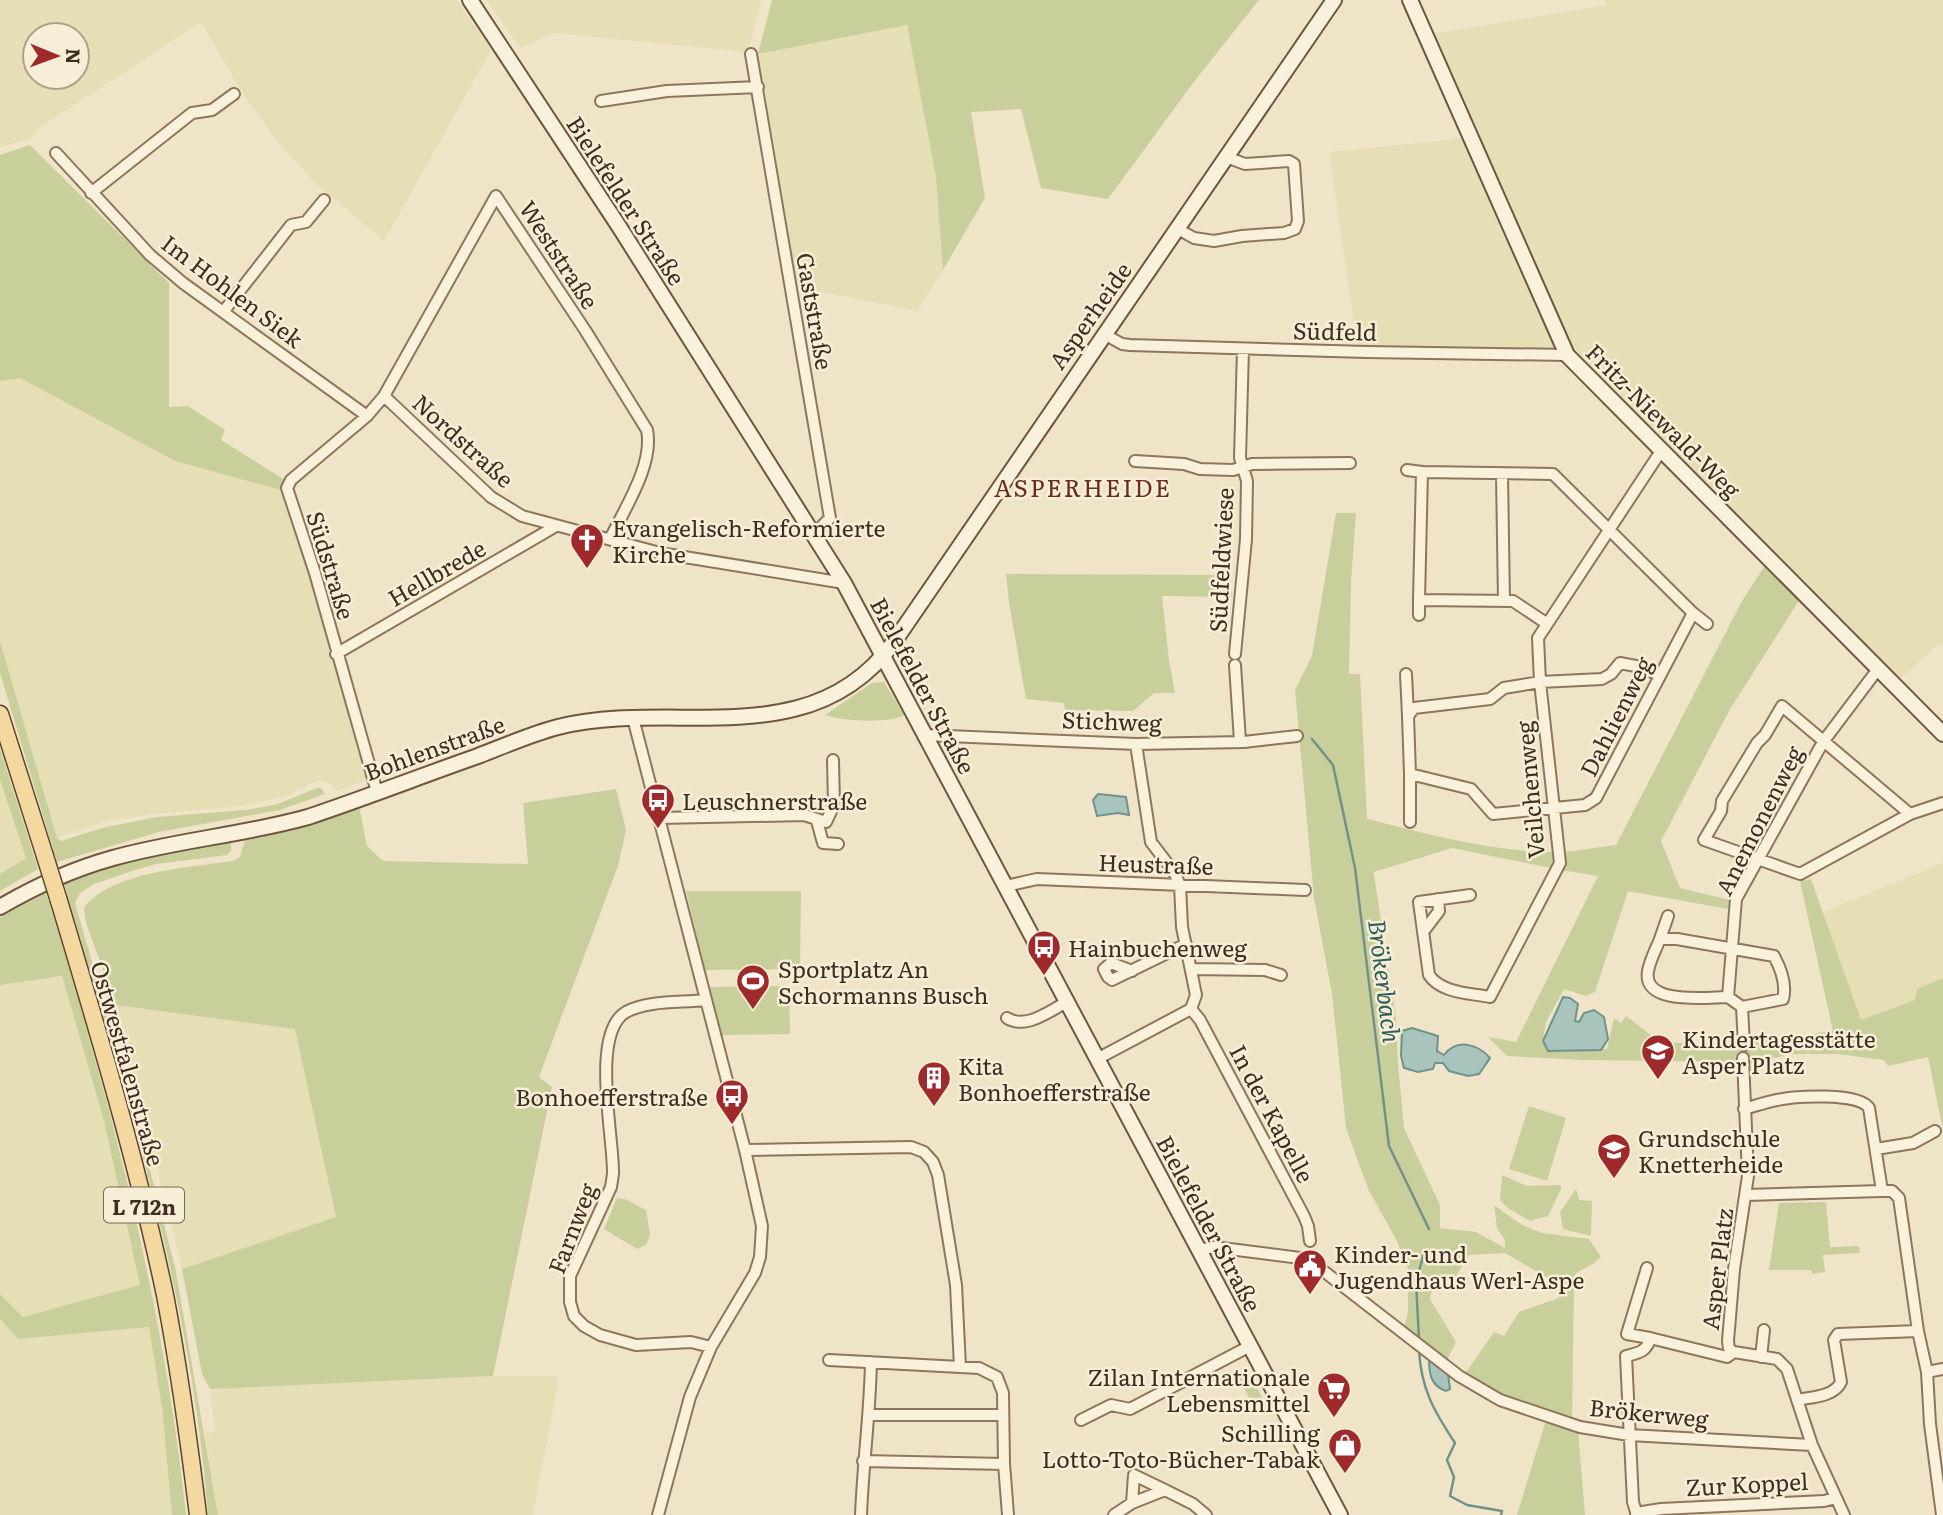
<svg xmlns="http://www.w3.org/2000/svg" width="1943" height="1515" viewBox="0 0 1943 1515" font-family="Literata,serif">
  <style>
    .farmland { fill: #e6deb5; fill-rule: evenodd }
    .green { fill: #c9cf9b }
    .water { fill: #a9c4bc; stroke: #6f938a; stroke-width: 2 }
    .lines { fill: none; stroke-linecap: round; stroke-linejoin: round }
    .stream { stroke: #6f938a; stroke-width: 2.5 }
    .street-casing { stroke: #8d765c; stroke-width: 14 }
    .secondary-casing { stroke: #6f573f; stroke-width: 18 }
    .primary-casing { stroke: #5b4430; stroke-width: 19 }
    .street { stroke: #faf1dc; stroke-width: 10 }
    .secondary { stroke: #faf1dc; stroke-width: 14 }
    .primary { stroke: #f3d9a0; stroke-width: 16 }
    .primary-bridge-casing { stroke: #5b4430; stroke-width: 19; stroke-linecap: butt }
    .primary-bridge { stroke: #f3d9a0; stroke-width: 16 }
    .labels { text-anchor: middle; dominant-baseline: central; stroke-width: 5; stroke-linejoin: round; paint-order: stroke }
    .shield { fill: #f7eed8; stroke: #756857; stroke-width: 2 }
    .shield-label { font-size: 21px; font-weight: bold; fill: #3d2e20 }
    .street-label { font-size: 23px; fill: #3d2e20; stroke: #f7eed8 }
    .poi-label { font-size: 23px; fill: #3d2e20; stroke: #f7eed8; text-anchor: start }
    .neighbourhood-label { font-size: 24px; letter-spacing: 2px; fill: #6b2e1e; stroke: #f7eed8 }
    .water-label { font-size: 24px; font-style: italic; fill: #2f5d5a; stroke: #f7eed8 }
  </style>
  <rect width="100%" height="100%" fill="#f0e4c8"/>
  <!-- farmland -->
  <path class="farmland" d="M0 0H457L491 50 384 241 315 183 277 141 241 91 201 22 36 130 31 138 0 147ZM35 35H77V77H35Z
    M487 0H761L748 52 554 33 520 48Z
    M1605 0H1943V644L1936 646 1898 681 1569 351 1432 34 1607 5Z
    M907 25 936 177 943 270 917 311 796 287 758 54Z
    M1467 138 1559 349 1552 353 1358 349 1329 152Z
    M20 378 175 461 281 490 296 530 368 780 337 791 328 782 317 781 286 796 270 800 240 806 156 814 106 821 57 838 0 641V381Z
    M0 780 26 858 0 874Z
    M1943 863V978L1917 989 1915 1000 1861 1021 1823 912Z
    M62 976 104 1121 140 1286 23 1317 0 1294V985Z
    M116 1005 295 1028 336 1217 182 1269Z
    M0 1319 18 1339 149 1327 162 1407 172 1515H0Z
    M493 1376H559L533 1515H218L205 1433 215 1432 210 1389Z"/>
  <!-- green -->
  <path class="green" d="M772 0H1259L1193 83 1108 199 1041 188 1021 109 971 112 985 198 943 270 936 177 907 25 758 54Z
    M30 145 169 283V407L188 406 225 430 221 440 285 480 281 490 175 461 20 378 0 381V155Z
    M1336 513H1356L1351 582 1349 674H1360L1367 819C1428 834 1492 852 1555 852L1551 868 1452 848 1374 872 1371 855 1396 1018 1398 1064 1404 1128 1440 1205V1228L1476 1232 1505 1248V1240L1497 1228 1494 1205 1522 1225 1542 1233 1589 1239 1601 1257 1593 1264 1576 1273 1574 1282 1572 1422 1501 1398 1465 1374 1494 1332 1504 1336 1519 1312 1559 1298 1555 1282 1505 1253 1469 1255 1453 1281 1435 1274 1430 1299 1456 1342 1446 1362 1404 1329 1408 1311V1269L1397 1241 1368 1189 1346 1128 1332 994 1314 898 1295 690 1312 656Z
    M1766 564 1800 599 1729 711 1661 841 1680 888 1730 900 1728 909 1628 891 1595 992 1586 996 1564 989 1546 1022 1543 1040 1547 1048 1607 1049 1614 1018 1621 1023 1626 1016 1660 1042 1739 1046V1062L1583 1060 1507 1056 1488 1037 1516 1042 1598 876 1561 870 1565 862V852L1616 845 1742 601Z
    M1006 574 1229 575 1232 597 1162 596 1169 660 1175 693H1154L1133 711 1065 710 1064 703 1026 699 1009 603Z
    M0 641 57 838 61 841 102 828 157 817 246 810 278 804 317 788H321L325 794 280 810 159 832 57 862 0 673Z
    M884 682 904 715C893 724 838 721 825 715L872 683Z
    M0 748 38 869 0 891V874L26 858 0 780Z
    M616 789 626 830 618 866 539 1077 552 1087 493 1376 210 1389 202 1374 182 1269 336 1217 295 1029 116 1005 86 923 84 908C109 872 192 867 233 861L240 857 245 840 294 830 359 806 367 846 383 861 528 864 523 803Z
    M220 843H231V851L227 855 156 864 132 871 94 884 80 893 75 903 129 1089 175 1267 218 1515H208C192 1299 125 1089 64 883 115 864 167 852 220 843Z
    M1811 879 1861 1020 1915 1000 1917 989 1943 978V1130L1928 1057 1888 1066 1884 1060 1837 1054H1792L1747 1064V1042L1833 1031 1800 881Z
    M801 891 800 969 705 970 686 891Z
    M46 893C109 1094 164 1305 186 1515H172L162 1407 149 1327 18 1339 0 1319V1294L23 1317 140 1285 104 1121 62 976 0 985V917Z
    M789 986 790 1034 722 1035 710 987Z
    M1529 1106 1566 1118 1547 1181 1509 1169Z
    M1502 1175 1527 1186 1561 1185V1189L1548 1216 1530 1221 1508 1208 1500 1200Z
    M1576 1189 1579 1200 1592 1201 1591 1236 1563 1229 1560 1212Z
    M617 1198 625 1199 646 1210 650 1235 646 1245 637 1249 604 1229Z
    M1826 1202 1830 1247 1859 1246 1860 1253 1823 1255 1825 1272 1812 1274 1811 1270H1769L1779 1203Z
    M1250 1374 1265 1403 1255 1409 1239 1378Z
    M1546 1420 1578 1430 1585 1515H1517Z"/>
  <!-- water -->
  <path class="water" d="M1098 794 1126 797 1129 815 1118 813 1097 816 1093 800Z
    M1563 997 1570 998 1578 1004 1575 1021 1579 1022 1584 1013 1594 1010 1604 1017 1608 1039 1601 1050 1548 1051 1543 1041Z
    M1412 1028 1438 1036 1437 1051 1444 1055C1457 1038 1478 1044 1490 1058L1479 1074 1468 1076 1449 1071 1443 1063H1435L1433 1069 1418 1072 1404 1068 1401 1056 1402 1031Z
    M1429 1359 1448 1374 1450 1389 1446 1391C1431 1386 1429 1374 1429 1359Z"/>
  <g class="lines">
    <!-- stream -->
    <path class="stream" d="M1312 739 1333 765 1355 868 1389 1146 1429 1229
      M1419 1340 1416 1281 1425 1250
      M1419 1350C1421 1389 1434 1411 1455 1443L1447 1460 1454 1477 1450 1496 1467 1505 1502 1511 1501 1515"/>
    <!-- street casing -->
    <g class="street-casing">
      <path id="street" d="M751 54 830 518 814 534
        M601 101 667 91 758 87
        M56 153 150 255 183 283 367 416
        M91 193 192 113 212 110 234 94
        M1176 228 1194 238 1214 241 1242 236 1284 233 1295 229 1298 221 1294 164 1289 161 1245 164 1226 157
        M224 311 291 225 306 222 324 200
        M1104 334 1122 344 1130 345 1367 352 1567 355
        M384 396 491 497 522 516 660 553 844 583
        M1135 461 1184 464 1200 469 1233 470 1252 464 1350 463
        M1407 470 1422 472
        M1502 475 1504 601
        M1693 613 1707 624
        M1419 615V600
        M1546 623 1513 601 1419 600 1422 472 1553 474 1693 613 1596 798 1585 805 1493 814 1471 789 1410 774 1408 716 1414 708 1490 699 1504 688 1540 682 1602 679 1611 674 1620 663 1641 667 1659 675
        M336 654 556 526
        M1235 654 1246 539 1247 481 1240 458 1243 349
        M1235 665 1240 741
        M1406 674 1408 716
        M633 718 745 1150 762 1226 760 1257 755 1273 711 1347 690 1397 658 1515
        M925 735 1136 744 1244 742 1297 736
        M1410 774V822
        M377 792 315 573 287 488 291 480 367 416 384 396 496 196 585 330 647 430C654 464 625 508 610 539
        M1910 814 1782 706 1765 735 1757 743 1722 801 1721 811 1704 840 1800 874 1910 814 1943 803
        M660 818 804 815 826 822 834 805 833 760
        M817 821 823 843 838 844
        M1006 886 1037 879 1305 890
        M1470 895 1419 902 1429 975C1441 993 1469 993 1490 997L1560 863 1540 682 1538 638 1661 451
        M1423 932 1439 911 1438 899
        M1660 939 1668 916
        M1191 969 1265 970 1281 975
        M1132 971 1111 963 1104 969 1108 977 1112 980 1186 944
        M1728 997C1708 997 1642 1006 1648 971 1650 960 1656 949 1660 939H1677L1774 956C1781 969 1787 984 1783 999L1742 1007
        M706 1000C681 1003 648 1000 626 1012 590 1033 614 1138 613 1174L611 1187 570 1276V1302L574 1316 584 1326 600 1335 636 1345 691 1342 711 1347
        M1191 1009 1200 1020 1304 1216 1308 1226 1310 1241
        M1007 1018C1026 1030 1049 1011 1067 1002
        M1744 1045 1742 1007 1728 997 1736 899 1823 742 1878 669
        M1743 1058 1748 1176 1734 1269 1728 1341 1729 1349 1734 1352 1777 1359 1787 1369 1812 1445 1844 1515
        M1097 1059 1191 1009 1196 995 1182 927 1180 885 1174 872 1151 842 1136 744
        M1744 1109C1755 1106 1766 1102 1777 1100 1795 1096 1859 1092 1869 1108L1882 1191H1892L1899 1198 1918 1331 1927 1372 1930 1424 1942 1515
        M1876 1149 1913 1143 1935 1131
        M745 1150 911 1147 924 1152 933 1162 938 1175 956 1285 960 1367
        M1746 1195 1882 1191
        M1199 1250 1214 1247 1308 1259 1459 1376 1500 1400 1580 1427 1629 1435 1812 1445
        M1650 1338 1727 1357 1734 1352
        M1761 1357 1764 1330
        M829 1360 979 1368 997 1377 1003 1393 1004 1464 1008 1515
        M1927 1372 1943 1369
        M1797 1400C1811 1397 1834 1397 1841 1382L1834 1340 1838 1334 1918 1331
        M870 1415H1003
        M1081 1420 1111 1405 1130 1409 1250 1346
        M863 1461 1004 1464
        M1132 1503 1134 1475 1165 1490
        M1636 1513 1661 1509 1824 1501 1836 1498
        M861 1515C863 1464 870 1413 871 1362
        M1114 1515 1132 1503 1165 1490 1193 1504 1206 1515
        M1637 1515 1633 1502 1626 1356C1638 1353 1647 1352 1650 1338L1627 1334 1647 1268"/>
    </g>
    <!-- secondary casing -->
    <g class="secondary-casing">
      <path id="secondary" d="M470 0 620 228 844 583 1340 1515
        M1410 0 1567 355 1943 734
        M0 907C36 886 73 869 113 858 177 840 244 835 308 817 365 798 421 776 478 756 504 746 531 734 558 727 674 698 810 757 894 642L1334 0"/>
    </g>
    <!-- primary casing -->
    <g class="primary-casing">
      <path id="primary" d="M0 714 44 853
        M59 901C98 1031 137 1162 165 1295 179 1368 189 1441 198 1515"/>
    </g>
    <!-- street -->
    <use href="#street" class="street"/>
    <!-- secondary -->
    <use href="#secondary" class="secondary"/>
    <!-- primary -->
    <use href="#primary" class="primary"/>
    <!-- primary-bridge casing -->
    <g class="primary-bridge-casing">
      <path id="primary-bridge" d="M44 853 59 901"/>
    </g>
    <!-- primary-bridge -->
    <use href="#primary-bridge" class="primary-bridge"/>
  </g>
  <!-- icons -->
  <defs>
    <g id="church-pin" transform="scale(1.75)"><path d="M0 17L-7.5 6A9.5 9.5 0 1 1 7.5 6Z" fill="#9e2a2b" stroke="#f7eed8"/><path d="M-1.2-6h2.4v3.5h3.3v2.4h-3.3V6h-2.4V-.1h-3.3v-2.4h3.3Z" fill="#fff"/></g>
    <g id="bus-pin" transform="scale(1.75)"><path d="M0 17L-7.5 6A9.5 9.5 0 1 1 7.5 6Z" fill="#9e2a2b" stroke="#f7eed8"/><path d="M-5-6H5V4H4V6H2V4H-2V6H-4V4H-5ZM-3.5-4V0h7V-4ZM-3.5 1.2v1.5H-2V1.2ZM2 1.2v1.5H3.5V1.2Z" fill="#fff"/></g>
    <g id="stadium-pin" transform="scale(1.75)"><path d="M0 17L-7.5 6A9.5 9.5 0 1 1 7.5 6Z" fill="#9e2a2b" stroke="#f7eed8"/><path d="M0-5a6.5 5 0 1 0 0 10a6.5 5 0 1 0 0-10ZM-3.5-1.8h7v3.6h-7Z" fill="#fff"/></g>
    <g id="school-pin" transform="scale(1.75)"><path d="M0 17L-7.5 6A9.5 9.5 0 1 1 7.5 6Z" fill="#9e2a2b" stroke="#f7eed8"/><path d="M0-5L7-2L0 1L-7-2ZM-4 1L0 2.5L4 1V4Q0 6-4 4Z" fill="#fff"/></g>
    <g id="building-pin" transform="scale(1.75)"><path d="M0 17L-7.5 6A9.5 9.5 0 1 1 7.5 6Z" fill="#9e2a2b" stroke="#f7eed8"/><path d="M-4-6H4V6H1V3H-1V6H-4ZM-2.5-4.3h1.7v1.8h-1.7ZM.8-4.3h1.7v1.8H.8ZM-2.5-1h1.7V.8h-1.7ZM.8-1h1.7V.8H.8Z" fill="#fff"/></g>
    <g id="civic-pin" transform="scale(1.75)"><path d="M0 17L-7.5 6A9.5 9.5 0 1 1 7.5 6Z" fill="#9e2a2b" stroke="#f7eed8"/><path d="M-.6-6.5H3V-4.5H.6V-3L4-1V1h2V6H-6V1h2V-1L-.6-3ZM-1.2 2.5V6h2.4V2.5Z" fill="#fff"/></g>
    <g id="supermarket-pin" transform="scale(1.75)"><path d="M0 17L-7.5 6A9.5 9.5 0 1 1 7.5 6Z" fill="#9e2a2b" stroke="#f7eed8"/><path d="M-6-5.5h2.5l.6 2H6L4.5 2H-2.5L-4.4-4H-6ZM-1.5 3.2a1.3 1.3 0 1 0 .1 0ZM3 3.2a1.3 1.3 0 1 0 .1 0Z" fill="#fff"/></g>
    <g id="shop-pin" transform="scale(1.75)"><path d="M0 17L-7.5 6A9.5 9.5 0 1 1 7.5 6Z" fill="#9e2a2b" stroke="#f7eed8"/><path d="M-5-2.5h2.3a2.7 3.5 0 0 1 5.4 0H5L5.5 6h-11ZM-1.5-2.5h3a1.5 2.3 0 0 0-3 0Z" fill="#fff"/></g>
  </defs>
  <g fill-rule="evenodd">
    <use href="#church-pin" x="587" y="540"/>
    <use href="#bus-pin" x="658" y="800"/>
    <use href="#bus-pin" x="1044" y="947"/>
    <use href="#stadium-pin" x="753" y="981"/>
    <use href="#school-pin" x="1658" y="1051"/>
    <use href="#building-pin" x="934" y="1078"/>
    <use href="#bus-pin" x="732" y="1096"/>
    <use href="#school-pin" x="1614" y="1150"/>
    <use href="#civic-pin" x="1310" y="1266"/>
    <use href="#supermarket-pin" x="1334" y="1389"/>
    <use href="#shop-pin" x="1345" y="1445"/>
  </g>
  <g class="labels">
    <!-- shield labels -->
    <rect class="shield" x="104" y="1187.5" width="80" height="35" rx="5"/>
    <g class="shield-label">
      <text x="144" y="1205">L 712n</text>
    </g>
    <!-- street labels -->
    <g class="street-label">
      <text transform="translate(627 200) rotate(57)">Bielefelder Straße</text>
      <text transform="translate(560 254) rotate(57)">Weststraße</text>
      <text transform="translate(233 290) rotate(37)">Im Hohlen Siek</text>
      <text transform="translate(816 311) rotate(80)">Gaststraße</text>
      <text transform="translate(1089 315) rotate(-55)">Asperheide</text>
      <text transform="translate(1335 330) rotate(1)">Südfeld</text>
      <text transform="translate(1664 420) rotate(45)">Fritz-Niewald-Weg</text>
      <text transform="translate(464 440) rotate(42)">Nordstraße</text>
      <text transform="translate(1220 560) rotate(-87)">Südfeldwiese</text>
      <text transform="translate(332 565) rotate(73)">Südstraße</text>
      <text transform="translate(436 572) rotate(-30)">Hellbrede</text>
      <text transform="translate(924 685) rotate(62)">Bielefelder Straße</text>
      <text transform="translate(1615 716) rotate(-63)">Dahlienweg</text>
      <text transform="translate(1112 720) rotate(2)">Stichweg</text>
      <text transform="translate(434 747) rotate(-20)">Bohlenstraße</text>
      <text transform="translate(1529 790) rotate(-95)">Veilchenweg</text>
      <text transform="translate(1758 820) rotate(-63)">Anemonenweg</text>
      <text transform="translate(1156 863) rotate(2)">Heustraße</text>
      <text transform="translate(129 1063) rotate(74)">Ostwestfalenstraße</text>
      <text transform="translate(1273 1113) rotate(62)">In der Kapelle</text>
      <text transform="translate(1210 1223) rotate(62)">Bielefelder Straße</text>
      <text transform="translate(571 1228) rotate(-69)">Farnweg</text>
      <text transform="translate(1716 1269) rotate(-83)">Asper Platz</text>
      <text transform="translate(1649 1412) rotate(6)">Brökerweg</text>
      <text transform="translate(1747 1483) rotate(-3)">Zur Koppel</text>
    </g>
    <!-- poi labels -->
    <g class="poi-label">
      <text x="612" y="527">Evangelisch-Reformierte<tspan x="612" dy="26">Kirche</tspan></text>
      <text x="682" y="800">Leuschnerstraße</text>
      <text x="1068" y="947">Hainbuchenweg</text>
      <text x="778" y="968">Sportplatz An<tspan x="778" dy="26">Schormanns Busch</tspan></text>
      <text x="1682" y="1038">Kindertagesstätte<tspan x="1682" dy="26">Asper Platz</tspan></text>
      <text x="958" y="1065">Kita<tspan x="958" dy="26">Bonhoefferstraße</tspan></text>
      <text x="708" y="1096" text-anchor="end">Bonhoefferstraße</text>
      <text x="1638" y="1137">Grundschule<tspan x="1638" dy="26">Knetterheide</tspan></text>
      <text x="1334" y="1253">Kinder- und<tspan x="1334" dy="26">Jugendhaus Werl-Aspe</tspan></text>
      <text x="1310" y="1376" text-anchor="end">Zilan Internationale<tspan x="1310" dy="26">Lebensmittel</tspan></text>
      <text x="1320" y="1432" text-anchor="end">Schilling<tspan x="1320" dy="26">Lotto-Toto-Bücher-Tabak</tspan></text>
    </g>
    <!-- neighbourhood labels -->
    <g class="neighbourhood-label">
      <text x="1083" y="486">ASPERHEIDE</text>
    </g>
    <!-- water labels -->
    <g class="water-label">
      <text transform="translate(1386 981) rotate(83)">Brökerbach</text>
    </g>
  </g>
  <!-- north arrow -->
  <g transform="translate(56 56) rotate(91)"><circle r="33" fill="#f7eed8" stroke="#ada18e" stroke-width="2"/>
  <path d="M0-5L12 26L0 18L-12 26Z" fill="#9e2a2b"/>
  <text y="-10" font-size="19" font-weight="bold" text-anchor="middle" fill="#3d2e20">N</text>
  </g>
</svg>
